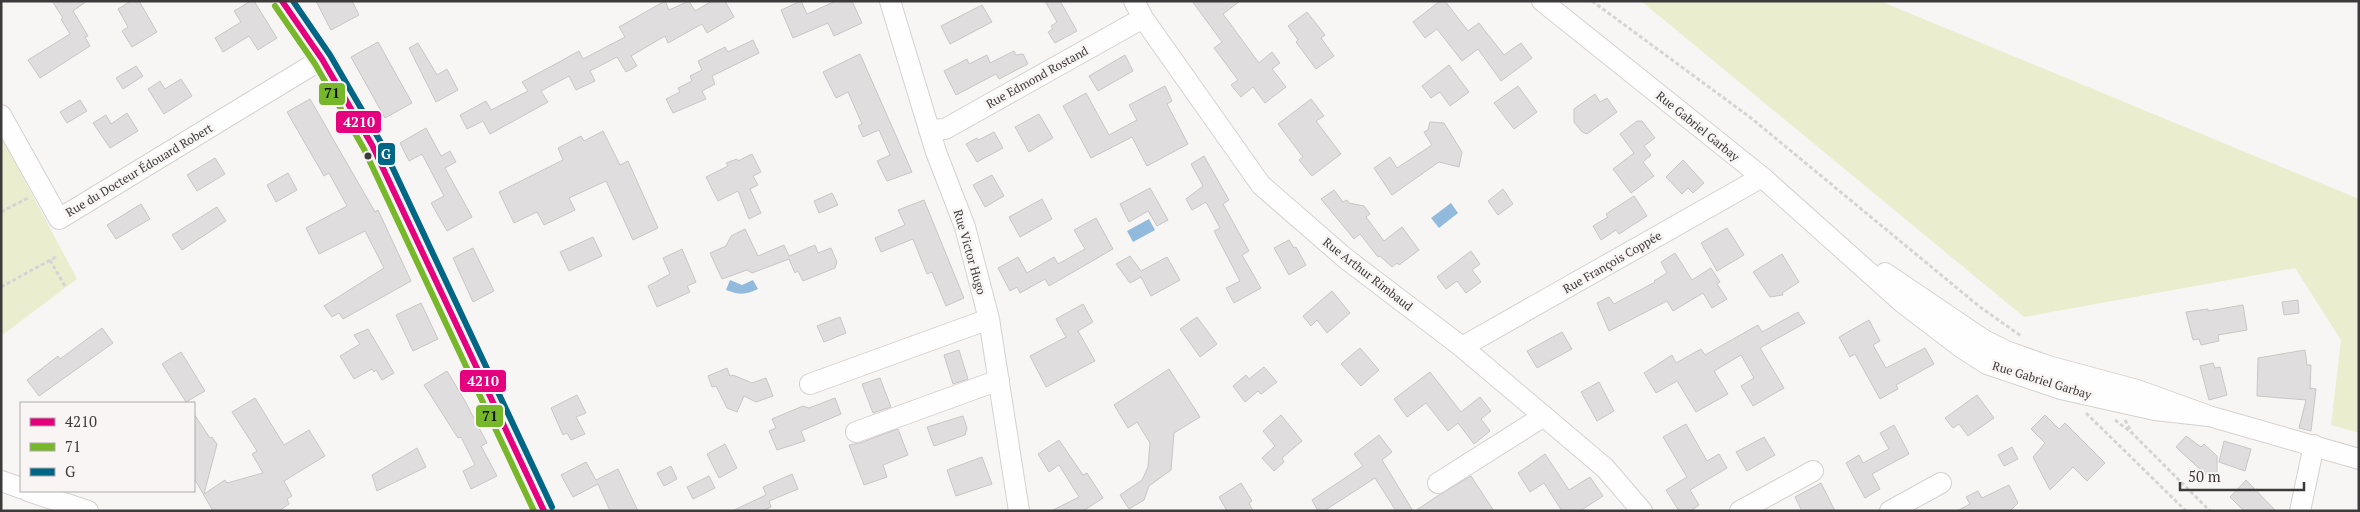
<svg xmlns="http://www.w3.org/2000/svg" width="2360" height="512" viewBox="0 0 2360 512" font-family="'PT Serif',serif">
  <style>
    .green { fill: #eaedce }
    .water { fill: #91badc }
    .building { fill: #dfdddd; stroke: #c8c6c6 }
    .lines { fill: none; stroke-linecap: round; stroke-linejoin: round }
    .minor-casing { stroke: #d4d2d1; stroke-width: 22 }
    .path { stroke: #d5d4d4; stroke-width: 3; stroke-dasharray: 4 2.5; stroke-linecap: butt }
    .minor { stroke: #fefefe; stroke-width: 20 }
    .bus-1-casing { stroke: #f9f5f4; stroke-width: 10 }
    .bus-2-casing { stroke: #f9f5f4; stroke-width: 10 }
    .bus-3-casing { stroke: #f9f5f4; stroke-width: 10 }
    .bus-1 { stroke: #e5007d; stroke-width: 6 }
    .bus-2 { stroke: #76b82a; stroke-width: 6 }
    .bus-3 { stroke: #006685; stroke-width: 6 }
    .bus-dot { fill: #3c3a3a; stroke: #f9f5f4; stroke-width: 2 }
    .labels { text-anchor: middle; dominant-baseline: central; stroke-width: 5; stroke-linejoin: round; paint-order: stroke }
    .street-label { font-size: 12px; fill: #3c3a3a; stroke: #f9f5f4 }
    .line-badge { stroke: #f9f5f4; stroke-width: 2 }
    .badge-label { font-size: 14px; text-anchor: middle; font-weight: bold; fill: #fff }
    .pale-badge-label { font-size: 14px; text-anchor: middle; font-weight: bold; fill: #111 }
  </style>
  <rect width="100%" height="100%" fill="#f8f6f5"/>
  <!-- green -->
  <path class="green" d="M1641 1H1880L2359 199V433L2331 425 2341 340 2295 268 2024 317Z
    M1 136 77 279 1 336Z"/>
  <!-- water -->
  <path class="water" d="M1451 203 1458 213 1439 228 1431 218Z
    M1149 219 1155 230 1133 242 1127 231Z
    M730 280 742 285 753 280 758 289C746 295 739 295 726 290Z"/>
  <!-- building -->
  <path class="building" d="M52 1H87L73 11 88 36 85 37 90 46 40 78 28 60 70 34 61 19 63 18Z
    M131 1H139L157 32 132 47 122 31 128 27 118 9Z
    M251 1H254L277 38 258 50 249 36 223 52 215 38 241 22 234 11Z
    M316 1H352L359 15 331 30Z
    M665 1 669 10 689 1 695 11 712 1H725L734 17 707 33 702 24 668 43 665 36 631 56 637 66 626 72 617 57 590 71 595 81 576 90 569 76 541 91 548 102 490 134 483 121 467 129 460 115 486 101 491 110 528 91 522 82 561 61 579 51 583 59 625 37 619 27Z
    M801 1 807 14 836 1H852L862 23 834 36 828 23 793 38 781 10Z
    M1045 1H1060L1077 31 1055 43 1048 32 1053 29 1051 26 1057 22Z
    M1192 1H1240L1223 14 1259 63 1272 52 1280 63 1272 69 1286 87 1265 103 1253 87 1241 97 1231 85 1238 80 1214 48 1222 42Z
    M1440 1H1445L1468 31 1479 23 1504 55 1521 43 1532 58 1501 81 1478 49 1462 61 1437 29 1425 38 1413 22Z
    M982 5 992 22 950 44 941 26Z
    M1307 12 1325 35 1321 38 1334 56 1316 69 1296 42 1298 40 1288 26Z
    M753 40 759 53 712 76 715 84 702 91 706 99 673 113 666 99 680 92 678 88 692 81 690 76 702 70 698 61 725 47 728 52Z
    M378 42 412 103 385 118 351 57Z
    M418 43 437 75 447 69 458 90 436 102 409 48Z
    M1014 51 1016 55 1023 54 1028 64 999 79 996 74 956 95 944 71 967 59 969 64 987 55 990 63Z
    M860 54 912 172 887 181 877 161 890 155 879 130 863 137 858 126 862 124 848 92 836 98 823 72Z
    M1125 55 1133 71 1098 91 1089 76Z
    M1449 65 1469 92 1450 106 1440 92 1431 98 1422 86Z
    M136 66 143 76 123 89 116 78Z
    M181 79 192 96 164 114 148 89 160 81 165 89Z
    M1165 86 1172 101 1167 104 1188 144 1147 166 1132 137 1091 158 1063 106 1086 93 1109 135 1137 120 1129 105Z
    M1518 86 1537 112 1514 129 1494 103Z
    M1595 94 1600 102 1607 98 1617 112 1587 134 1582 132 1574 122V109Z
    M310 99 375 212 378 210 411 281 343 319 339 313 332 317 324 306 384 268 365 231 319 254 306 228 347 206 329 173 324 176 287 112Z
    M1311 99 1324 116 1316 121 1341 154 1312 176 1299 160 1303 157 1278 124Z
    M80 100 87 111 67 123 60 112Z
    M127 113 138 131 110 148 93 123 106 115 111 124Z
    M1039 114 1053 138 1029 152 1015 127Z
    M1637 121H1642L1655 138 1644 146 1651 155 1643 162 1654 176 1631 193 1613 169 1634 153 1620 134Z
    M1430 122 1444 123 1462 152 1459 167 1439 162 1392 195 1374 168 1390 157 1397 168 1432 145 1424 132 1428 130Z
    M426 128 441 156 450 151 456 162 445 168 472 217 447 231 431 203 444 196 422 154 409 161 400 143Z
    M603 131 620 165 628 161 658 228 633 240 606 181 569 198 575 210 544 225 537 212 514 223 499 192 563 160 558 148 581 136 584 141Z
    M994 132 1003 148 977 162 966 144 977 138 979 140Z
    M752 154 761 172 753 176 758 185 750 189 761 213 749 219 738 191 718 201 706 177 728 166 726 163 737 159 738 161Z
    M1204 156 1229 200 1223 204 1249 251 1242 255 1261 288 1234 303 1226 288 1240 281 1214 231 1220 228 1206 202 1192 210 1186 199 1203 186 1191 164Z
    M215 158 225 174 197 191 187 175Z
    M1683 160 1704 183 1693 193 1688 188 1682 194 1666 177Z
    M288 173 297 190 276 202 267 185Z
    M992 175 1004 196 985 207 973 185Z
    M1150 188 1168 220 1157 226 1148 211 1129 222 1120 204Z
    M1503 189 1513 204 1498 215 1488 201Z
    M1334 190 1343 202 1347 200 1349 203 1364 206 1370 214 1366 217 1384 241 1402 227 1419 250 1399 265 1397 263 1392 267 1380 256 1378 257 1360 234 1354 239 1321 199Z
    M832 193 838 205 819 213 814 201Z
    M1634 196 1647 216 1619 234 1616 230 1601 240 1593 226 1608 217 1606 214Z
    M1042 199 1052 219 1020 237 1009 217Z
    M924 200 964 298 946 306 932 272 927 274 913 239 881 252 875 238 905 225 898 210Z
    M141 204 150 219 116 239 107 225Z
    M217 207 226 221 182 250 172 235Z
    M1096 218 1113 249 1049 286 1045 279 1020 293 1017 287 1010 291 998 268 1018 257 1027 273 1054 257 1058 264 1085 249 1074 230Z
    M1727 228 1744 255 1717 271 1701 243Z
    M745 229 758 256 784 245 789 256 815 245 818 253 831 248 837 262 835 268 803 281 798 271 795 273 789 259 752 273 747 270 722 279 710 253 726 246 731 236Z
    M593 237 602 256 569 271 560 252Z
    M1289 240 1294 248 1296 247 1306 265 1289 275 1274 248Z
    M473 248 494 291 473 302 453 258Z
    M682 249 696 282 687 286 690 292 657 307 648 286 670 274 663 258Z
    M1471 251 1480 264 1472 270 1481 282 1466 293 1457 281 1446 289 1437 277Z
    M1675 253 1692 280 1711 268 1720 282 1717 284 1727 299 1712 308 1703 293 1673 311 1667 301 1609 331 1597 303 1609 297 1614 304 1655 282 1654 281 1667 273 1661 262Z
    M1782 254 1799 282 1782 293 1783 295 1770 297 1753 272Z
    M1130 256 1141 271 1167 257 1180 280 1151 296 1141 277 1130 283 1116 264Z
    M1332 291 1350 313 1327 333 1317 320 1311 326 1303 316Z
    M2298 300 2299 313 2284 315 2282 302Z
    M421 303 438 339 413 351 396 315Z
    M1083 304 1093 322 1078 331 1095 361 1046 387 1030 356 1066 337 1056 319Z
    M2243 305 2247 330 2218 335 2219 341 2201 345 2199 339 2193 340 2186 312 2208 309V311Z
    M1798 312 1805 323 1760 348 1784 388 1753 406 1741 386 1754 378 1741 355 1714 371 1728 394 1696 412 1677 381 1656 393 1644 373 1672 355 1676 363 1701 349 1705 355 1758 325 1762 332Z
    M840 317 846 333 824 342 817 326Z
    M1197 317 1217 344 1200 357 1180 329Z
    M1869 320 1880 341 1873 345 1886 368 1925 348 1934 364 1896 385 1898 389 1880 399 1855 354 1850 357 1839 337Z
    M102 328 113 343 39 396 27 380 58 356 60 359Z
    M368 329 394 373 382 380 376 370 374 372 372 369 354 379 340 356 360 344 354 335Z
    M1562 332 1572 349 1537 368 1527 351Z
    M1360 348 1379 370 1361 386 1341 364Z
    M959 350 968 379 953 384 944 355Z
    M2305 350 2307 365H2311L2310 389V388L2316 389 2311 431 2299 428 2306 400 2257 396 2258 358Z
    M181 352 205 391 186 402 162 364Z
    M2213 363 2215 368 2220 367 2227 395 2209 400 2200 366Z
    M1264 367 1277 382 1261 394 1258 391 1245 402 1233 386 1246 375 1249 379Z
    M727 368 730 376 733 375 752 383 766 378 773 396 756 402 744 396 737 412 727 408 716 386 712 387 708 376Z
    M1169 369 1200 417 1174 433 1171 470 1149 486 1144 500 1129 509 1120 495 1142 480 1148 467 1150 443 1137 422 1128 428 1114 405Z
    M447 371 465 401 487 443 481 446 497 476 471 489 463 471 475 465 461 437 458 438 424 385Z
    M1430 372 1461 412 1480 397 1491 411 1481 419 1490 431 1474 444 1458 423 1448 431 1426 403 1407 417 1394 399Z
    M880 378 891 407 873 413 862 384Z
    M1599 382 1614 411 1597 421 1581 392Z
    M577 395 586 413 576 417 585 434 571 440 567 433 563 435 551 408Z
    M1977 395 1994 418 1968 436 1959 424 1953 428 1945 418Z
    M255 398 284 445 309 430 325 456 284 481 292 496 287 499 289 504 279 511H213L194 478V414L210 438 212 437 217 444 204 494 225 480 227 483 263 473 252 454 257 451 232 412Z
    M835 398 841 414 801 431 805 441 777 450 769 431 776 428 772 419 803 406 809 408Z
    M1281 415 1302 441 1282 458 1284 462 1274 471 1262 458 1275 446 1263 431Z
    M2045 415 2059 429 2065 423 2105 463 2087 481 2073 467 2050 490 2033 457 2045 443 2031 429Z
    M963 416 967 428 965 435 934 446 927 427Z
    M1686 424 1707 461 1719 454 1727 468 1690 490 1699 505 1691 511H1679L1666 490 1687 477 1663 437Z
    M1894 425 1909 454 1872 474 1880 489 1865 498 1846 463 1859 455 1863 463 1889 449 1880 433Z
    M898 429 908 455 883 465 887 477 864 485 849 445 860 443Z
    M1379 435 1392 452 1382 460 1413 511H1396L1375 478 1324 511H1318L1312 500 1363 466 1354 454Z
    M2186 436 2201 447 2204 444 2217 456V474L2206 475 2176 447Z
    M1764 437 1775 455 1747 471 1736 452Z
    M1059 440 1083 475 1087 473 1103 498 1083 511H1051L1079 497 1059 465 1049 472 1038 454Z
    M2224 441 2251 449 2245 471 2219 462Z
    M725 444 737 468 719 478 707 454Z
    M2012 447 2018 459 2004 466 1998 455Z
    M417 448 426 467 377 491 372 475Z
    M1545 454 1569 490 1590 477 1603 496 1580 511H1562L1544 483 1530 492 1518 473Z
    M982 457 992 484 956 496 947 470Z
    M586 462 596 480 618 469 638 511H610L598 484 573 497 561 475Z
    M671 466 677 479 664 486 657 473Z
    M792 474 798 489 769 501 771 507 762 511H732L766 495 763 487Z
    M709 476 715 488 693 499 687 487Z
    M1471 476 1494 511H1415L1439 495Z
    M2246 480 2276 511H2244L2230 497Z
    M1241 483 1252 501 1249 503 1253 511H1227L1219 497Z
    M1821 483 1835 511H1802L1795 497Z
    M2009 485 2018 503 2010 511H1957L1970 504 1966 497 1978 491 1982 498Z"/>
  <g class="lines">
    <!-- minor casing -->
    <g class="minor-casing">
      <path id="minor" d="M282 1 322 59 372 145 544 511
        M890 1 936 152 965 227 989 319 1019 511
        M1134 1 1143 18 1261 185 1345 258 1462 347 1605 468 1642 511
        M1542 1 1762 177 1903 303 1962 348 1987 364 2061 389 2110 400 2155 410 2209 416
        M1 115 59 219 322 59
        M929 130 945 129 1143 18
        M1885 273 1984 340 2006 351 2048 366 2137 390 2209 416 2359 459
        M1462 347 1762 177
        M810 384 989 319
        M856 432 999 380
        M1 481 21 488
        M1438 483 1544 416
        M28 491 88 511
        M1740 511 1813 471
        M1890 511 1941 483
        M2300 511 2314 445"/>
    </g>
    <!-- path -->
    <path class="path" d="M1592 1 1751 118 1980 307 2021 336
      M1 212 28 198
      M50 260 65 286
      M1 287 56 257
      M2086 413 2186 511
      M2115 420 2132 433 2210 511
      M2125 420 2132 433"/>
    <!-- minor -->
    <use href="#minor" class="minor"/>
    <!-- bus-1 casing -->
    <g class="bus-1-casing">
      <path id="bus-1" d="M282 1 322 59 372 145 544 511"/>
    </g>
    <!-- bus-2 casing -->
    <g class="bus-2-casing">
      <path id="bus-2" d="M275 6 315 64 364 149 534 511"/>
    </g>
    <!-- bus-3 casing -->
    <g class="bus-3-casing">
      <path id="bus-3" d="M293 1 330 55 380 141 552 507"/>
    </g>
    <!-- bus-1 -->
    <use href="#bus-1" class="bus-1"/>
    <!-- bus-2 -->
    <use href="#bus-2" class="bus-2"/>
    <!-- bus-3 -->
    <use href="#bus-3" class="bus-3"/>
  </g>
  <!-- markers -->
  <circle class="bus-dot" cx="368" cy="156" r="4.5"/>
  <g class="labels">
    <!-- street labels -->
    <g class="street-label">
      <text transform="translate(1037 77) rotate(-29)">Rue Edmond Rostand</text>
      <text transform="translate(1698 126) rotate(39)">Rue Gabriel Garbay</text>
      <text transform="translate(139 170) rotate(-31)">Rue du Docteur Édouard Robert</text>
      <text transform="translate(970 252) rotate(74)">Rue Victor Hugo</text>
      <text transform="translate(1612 262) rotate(-30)">Rue François Coppée</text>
      <text transform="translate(1368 274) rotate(38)">Rue Arthur Rimbaud</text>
      <text transform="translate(2042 380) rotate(17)">Rue Gabriel Garbay</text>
    </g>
  </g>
  <g class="line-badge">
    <rect x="318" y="82" width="28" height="24" rx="5" fill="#76b82a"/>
    <rect x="335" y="110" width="47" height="24" rx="5" fill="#e5007d"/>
    <rect x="377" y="142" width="19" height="24" rx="5" fill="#006685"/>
    <rect x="459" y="369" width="48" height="24" rx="5" fill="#e5007d"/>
    <rect x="475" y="404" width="29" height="24" rx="5" fill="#76b82a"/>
  </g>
  <g class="badge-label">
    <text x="359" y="127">4210</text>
    <text x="386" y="159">G</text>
    <text x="483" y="386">4210</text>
  </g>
  <g class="pale-badge-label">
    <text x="332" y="98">71</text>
    <text x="490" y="421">71</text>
  </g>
  <!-- border -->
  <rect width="2360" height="512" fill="none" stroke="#3c3a3a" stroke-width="5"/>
  <!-- legend -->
  <rect x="20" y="402" width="175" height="90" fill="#f9f5f4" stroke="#adaaaa"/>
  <rect x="30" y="418" width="25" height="8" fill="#e5007d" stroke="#adaaaa"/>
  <text x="65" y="427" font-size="15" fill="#3c3a3a">4210</text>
  <rect x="30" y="443" width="25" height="8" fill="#76b82a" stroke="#adaaaa"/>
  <text x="65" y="452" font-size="15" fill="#3c3a3a">71</text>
  <rect x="30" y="468" width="25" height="8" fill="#006685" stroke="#adaaaa"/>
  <text x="65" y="477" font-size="15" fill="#3c3a3a">G</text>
  <!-- scale -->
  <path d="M2180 482v8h124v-8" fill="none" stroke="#3c3a3a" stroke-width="2.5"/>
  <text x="2188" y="482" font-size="15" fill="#3c3a3a" stroke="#f9f5f4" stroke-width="4" paint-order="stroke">50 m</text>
</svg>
